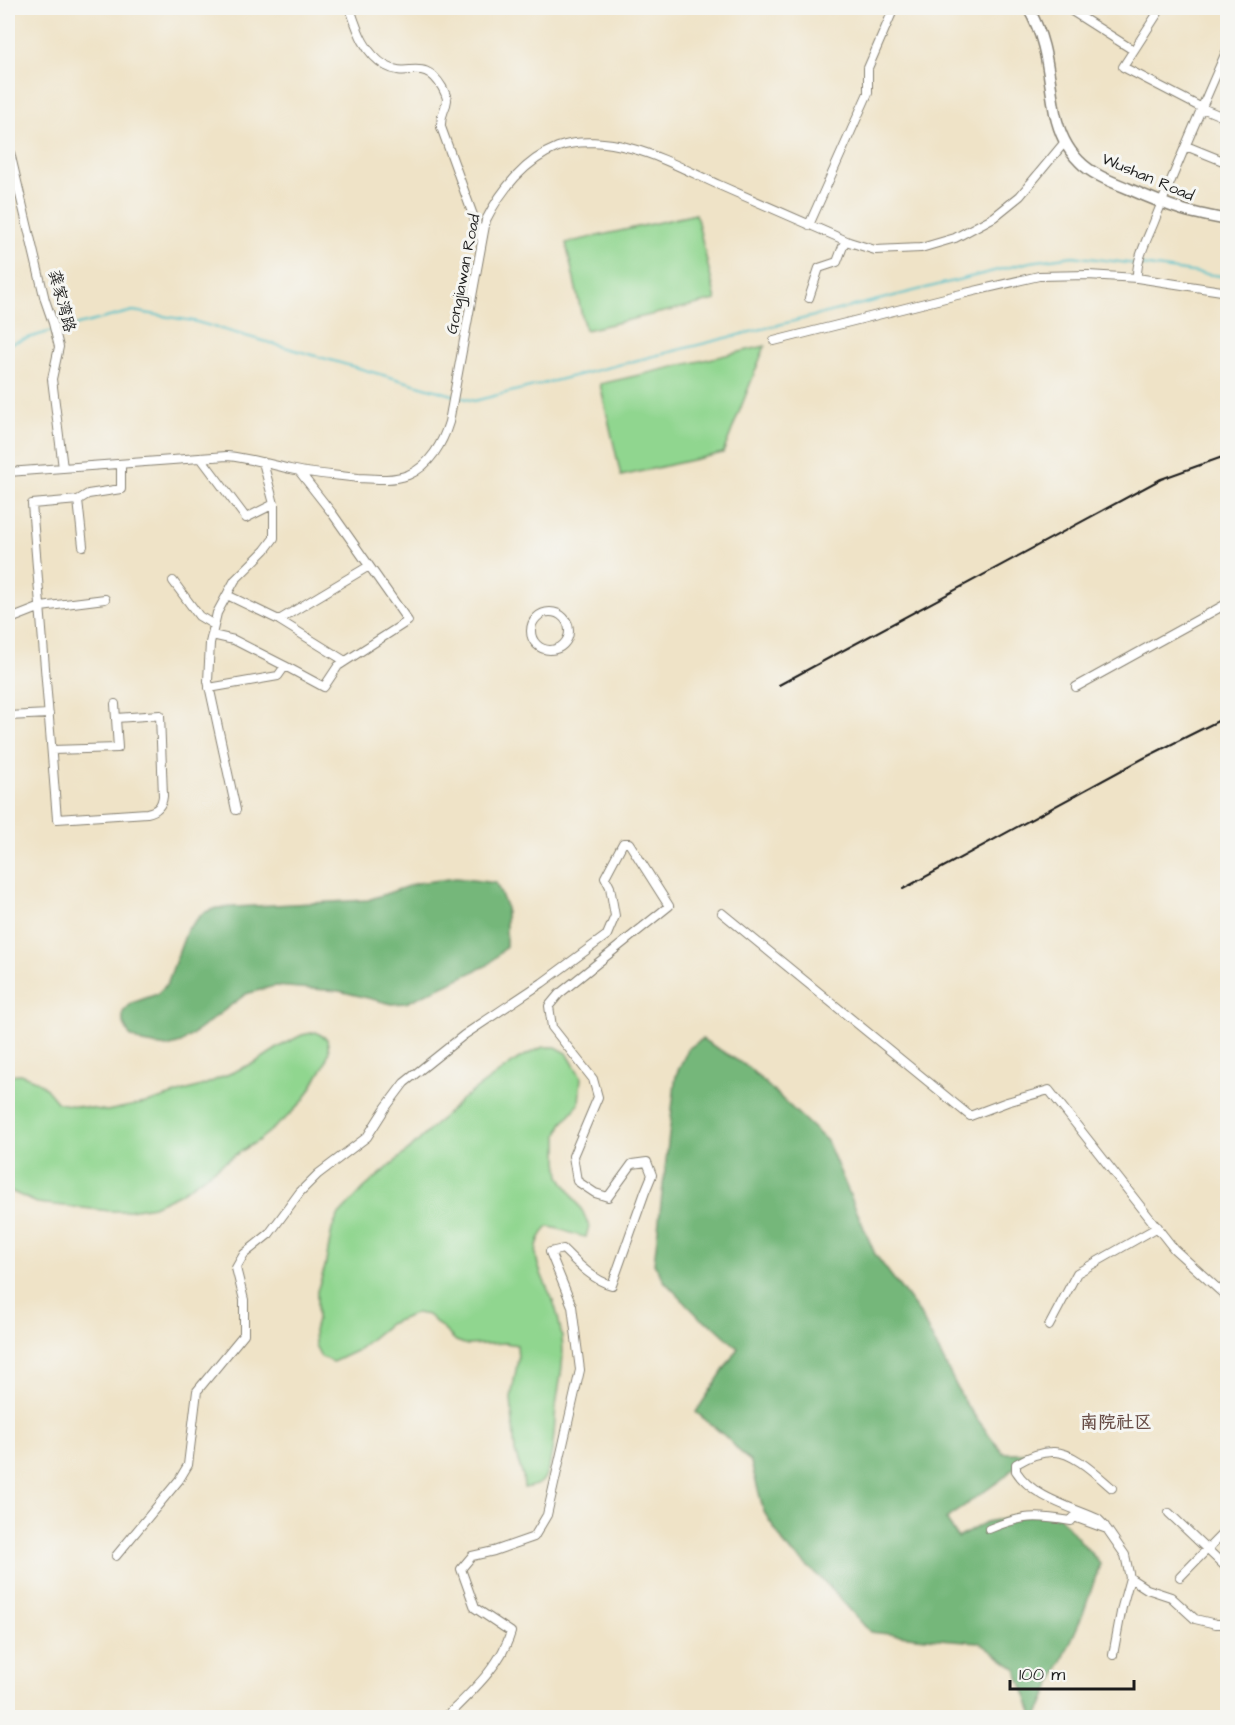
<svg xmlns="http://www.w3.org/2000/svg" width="1235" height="1725" viewBox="0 0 1235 1725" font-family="'Architects Daughter','LXGW WenKai TC',sans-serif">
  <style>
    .green { fill: #90d68f; stroke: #567956; stroke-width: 1.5 }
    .forest { fill: #74b77a; stroke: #486a4b; stroke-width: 1.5 }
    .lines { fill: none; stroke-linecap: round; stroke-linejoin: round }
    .stream { stroke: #51bfc8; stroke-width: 2 }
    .minor-casing { stroke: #868072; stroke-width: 10 }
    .major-casing { stroke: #868072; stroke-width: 13 }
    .minor { stroke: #fff; stroke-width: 8 }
    .major { stroke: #fff; stroke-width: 10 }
    .rail { stroke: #1c1c1c; stroke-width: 2 }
    .labels { text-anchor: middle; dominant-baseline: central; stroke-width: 6; stroke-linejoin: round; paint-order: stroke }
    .street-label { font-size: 16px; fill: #1c1c1c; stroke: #f6f6f2 }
    .neighbourhood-label { font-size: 18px; font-weight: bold; fill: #674c46; stroke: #f6f6f2 }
  </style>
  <rect width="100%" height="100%" fill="#f6f6f2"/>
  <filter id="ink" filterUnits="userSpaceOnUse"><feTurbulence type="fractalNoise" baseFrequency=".0167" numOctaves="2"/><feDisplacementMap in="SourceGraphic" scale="12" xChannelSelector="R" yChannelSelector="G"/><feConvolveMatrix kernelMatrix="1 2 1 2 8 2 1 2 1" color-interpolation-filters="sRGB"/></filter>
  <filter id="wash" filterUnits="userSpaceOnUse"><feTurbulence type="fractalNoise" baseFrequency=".008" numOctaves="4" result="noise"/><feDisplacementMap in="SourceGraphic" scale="24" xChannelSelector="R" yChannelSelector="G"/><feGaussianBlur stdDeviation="1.35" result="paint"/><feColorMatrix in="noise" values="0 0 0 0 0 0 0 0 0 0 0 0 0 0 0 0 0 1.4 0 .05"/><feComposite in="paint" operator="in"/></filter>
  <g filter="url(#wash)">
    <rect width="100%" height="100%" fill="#efe3c7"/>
    <!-- green -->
    <path class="green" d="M696 214 716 300 585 330 566 243Z
      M765 346 723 453 621 476 600 384Z
      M316 1032 327 1039 329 1051 325 1064 304 1100 286 1118 258 1141 235 1155 179 1194 153 1206 124 1211H110L37 1203 8 1190V1075L20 1074 33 1079 43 1085 58 1103 107 1111 150 1102 204 1085 256 1062 284 1044 302 1035Z
      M543 1047H556L567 1053 581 1077 579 1104 562 1124 558 1135V1161L560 1176 583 1212 589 1226 586 1237C572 1235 562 1228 548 1227 525 1249 541 1274 552 1298 557 1310 560 1325 562 1338 565 1362 559 1383 556 1407 554 1428 554 1455 546 1475 542 1485 534 1486 524 1488L523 1476 515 1452 511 1398 518 1359 517 1345 505 1343 467 1345 456 1341 428 1315 416 1313 389 1324 356 1351 333 1362 321 1357 315 1345 314 1331 317 1320V1291L325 1267 332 1229 338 1216 364 1188 411 1148 461 1100 518 1059Z"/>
    <!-- forest -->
    <path class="forest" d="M456 878 496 883 506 906V947L488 965 406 1003 392 1004 339 991 274 986 246 994 181 1043 167 1047 142 1043 130 1036 123 1023V1012L132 1003 157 994 167 984 187 930 203 913 216 908 368 900 417 883Z
      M702 1039 748 1067 827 1141 875 1254 920 1314 965 1403 1003 1453H1030L1002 1479 946 1519 958 1538 986 1522 1054 1510 1100 1564 1083 1614 1037 1717H1034L1016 1669 979 1642 926 1638 870 1632 825 1582 786 1547 764 1512 751 1463 726 1437 696 1412 738 1348 714 1326 700 1318 665 1282 654 1263 676 1075 688 1049Z"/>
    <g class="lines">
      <!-- stream -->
      <path class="stream" d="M1141 265 1228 277
        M58 330 133 311 193 321 474 401 1030 262 1073 256 1136 264
        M8 344 52 331"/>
    </g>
  </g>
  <g filter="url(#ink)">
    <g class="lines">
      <!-- minor casing -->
      <g class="minor-casing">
        <path id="minor" d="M350 8C357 29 364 53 386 66 409 79 423 56 442 87 444 91 447 96 447 100 446 110 440 113 441 127L482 240
          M1067 8 1133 50
          M1161 8 1123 67 1202 108 1228 119
          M1219 69 1228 73
          M8 144 45 300 53 323 59 347 52 379 63 468
          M1186 146 1228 163
          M809 225 868 93V68L894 8
          M1137 278 1228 292
          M809 298 819 268 837 262 845 241
          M774 341 957 295 1039 276 1088 275 1137 278C1136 258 1149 236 1156 217 1178 162 1202 107 1226 52
          M201 458 246 518 274 504
          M8 472 227 456C249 458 269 464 290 469 312 474 336 475 358 478 375 479 392 481 408 475 430 466 443 442 449 422L486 220C501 190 525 160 558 147 579 139 609 142 630 148 661 156 690 172 719 185 762 204 805 223 849 242L875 250 921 248 955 238 994 217 1020 196 1064 143
          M78 500 32 504 57 819 147 813C157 811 162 806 163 796L160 715 116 718
          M83 546 78 500 88 494 121 489V464
          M173 581 199 616 214 625
          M227 595 279 620 345 661
          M531 631a19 19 0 1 1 38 0a19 19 0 1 1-38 0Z
          M8 620 41 607 105 599
          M279 620 369 566
          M285 666 324 687 338 666 408 621 332 513 299 471
          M1076 687 1228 603
          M209 688 278 676 285 666 234 640 212 635
          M8 716 49 714
          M52 750 118 748 115 704
          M236 810 208 681 210 643 217 613 235 580 265 550 274 538V504L263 462
          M722 913 970 1116 1007 1102 1049 1090 1174 1249 1228 1298
          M1049 1326 1077 1273 1158 1227
          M1169 1513 1228 1569
          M1105 1526 1098 1519C1071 1507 1032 1497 1016 1471V1464C1026 1458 1040 1452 1052 1452 1072 1450 1098 1476 1112 1488
          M989 1529C1023 1515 1035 1515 1071 1521L1074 1517 1107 1529 1125 1555 1130 1578 1122 1607 1113 1655
          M116 1556 179 1480 188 1465 197 1391 244 1334V1300L236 1268 244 1254 269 1234 300 1192 318 1174 367 1137 386 1107 404 1083 464 1035 542 983 607 935 615 916 610 887 605 877 623 843H629L669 906 559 994 549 1006 552 1027 593 1079 598 1097 573 1156 577 1181 595 1193 608 1197 632 1164 647 1162 652 1175 645 1192 612 1285C595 1282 575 1261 563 1249L550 1252 572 1306 580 1370 547 1515 534 1537 494 1551 472 1556 461 1569 475 1608 511 1632C501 1666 470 1693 445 1718
          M1180 1577 1228 1528
          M1130 1578 1147 1589 1171 1597 1195 1619 1216 1624H1228"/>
      </g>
      <!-- major casing -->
      <g class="major-casing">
        <path id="major" d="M1028 8C1048 41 1048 76 1055 113 1059 132 1066 148 1079 161 1091 174 1112 182 1127 188 1145 196 1164 204 1183 210 1197 214 1213 217 1228 220"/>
      </g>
      <!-- minor -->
      <use href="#minor" class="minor"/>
      <!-- major -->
      <use href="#major" class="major"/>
      <!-- rail -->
      <path class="rail" d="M779 685 1161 479 1228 455
        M903 889 1144 758 1228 716"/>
    </g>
  </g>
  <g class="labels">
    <!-- street labels -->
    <g class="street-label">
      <text transform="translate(1148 177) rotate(23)">Wushan Road</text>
      <text transform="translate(463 274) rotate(-79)">Gongjiawan Road</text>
      <text transform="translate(62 301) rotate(75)">龚家湾路</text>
    </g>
    <!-- neighbourhood labels -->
    <g class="neighbourhood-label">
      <text x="1116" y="1422">南院社区</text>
    </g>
  </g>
  <!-- margin -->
  <rect width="1235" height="1725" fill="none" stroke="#f6f6f2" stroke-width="30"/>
  <!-- scale -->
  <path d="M1010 1680v9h124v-9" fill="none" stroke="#1c1c1c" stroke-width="3"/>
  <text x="1019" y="1680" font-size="18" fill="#1c1c1c" stroke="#f6f6f2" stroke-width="4.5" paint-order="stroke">100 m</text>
</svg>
